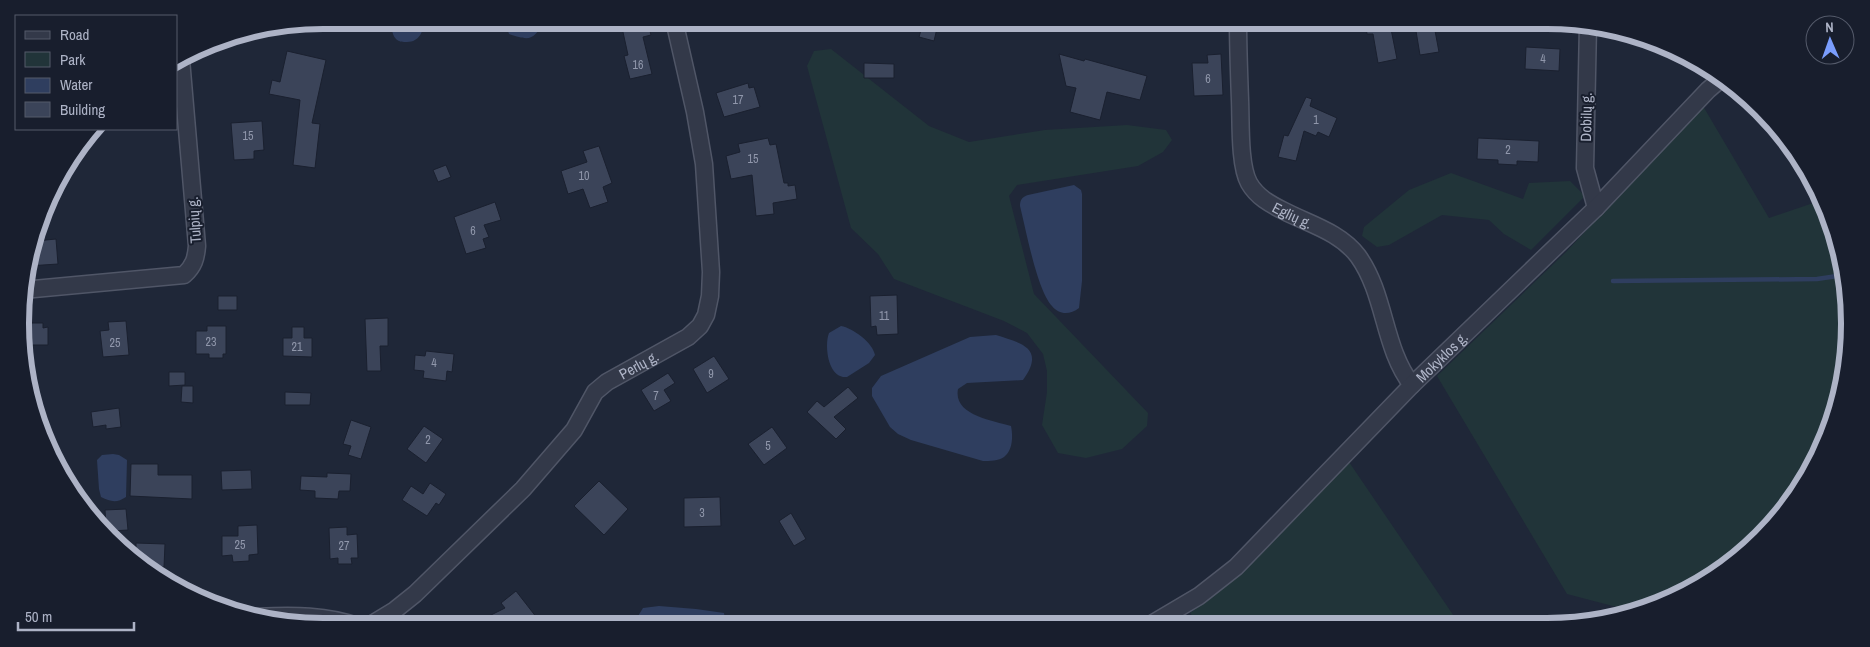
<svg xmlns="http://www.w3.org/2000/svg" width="1870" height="647" viewBox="0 0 1870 647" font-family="'Archivo Narrow',sans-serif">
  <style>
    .green { fill: #213439 }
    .water { fill: #2f3e5f }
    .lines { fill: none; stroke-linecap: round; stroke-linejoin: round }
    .stream { stroke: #2f3e5f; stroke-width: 4.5 }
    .building { fill: #3b4459; stroke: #1a202f }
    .minor-casing { stroke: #505667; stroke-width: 19 }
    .minor { stroke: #333949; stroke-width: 16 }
    .labels { text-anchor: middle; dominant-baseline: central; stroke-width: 4; stroke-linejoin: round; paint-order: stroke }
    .number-label { font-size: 12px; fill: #9097ab }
    .street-label { font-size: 15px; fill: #adb3c6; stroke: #181e2d }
    .rim { fill: none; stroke: #adb3c6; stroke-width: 6 }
  </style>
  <rect width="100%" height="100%" fill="#1f2738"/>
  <!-- green -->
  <path class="green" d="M831 49 929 126 969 142 1045 130 1127 125 1166 130 1172 140 1163 152 1138 166 1017 185 1009 196 1034 294 1148 413 1147 426 1122 449 1086 458 1058 453 1042 425 1047 392V371L1043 354 1027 333 1004 321 894 279 878 254 851 228 807 66 814 51Z
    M1703 106 1769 218 1819 201 1847 284 1840 402 1809 475 1747 551 1680 596 1632 611 1567 594 1437 376 1566 252Z
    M1451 173 1523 199 1529 183 1570 181 1585 196 1531 250 1504 234 1489 220 1442 215 1389 245 1377 247 1362 236 1364 227 1409 190Z
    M1349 462 1460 625H1200L1190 613 1227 585 1253 561Z"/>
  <!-- water -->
  <path class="water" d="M391 20H425C423 31 420 42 407 42 403 42 399 42 396 39 391 34 392 26 391 20Z
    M506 20H546C533 39 532 42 509 34L506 25Z
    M1074 185 1081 190 1082 194V281L1079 308C1070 315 1059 315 1052 306 1037 290 1026 230 1020 206 1020 200 1022 197 1028 195Z
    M841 326C853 328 873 343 875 355L869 363 847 377C828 379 824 346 829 333Z
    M996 335C1021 343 1046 348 1023 380L967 383 958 389C953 415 992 420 1011 426 1013 436 1013 450 1004 457 999 461 989 461 983 461L911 440 898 434 890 427 872 396V388L881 376 970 337Z
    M113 454 119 455 127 460 126 497C117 503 111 502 101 497L99 489 97 460 102 455Z
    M659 606 696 609 724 613 726 626H636L635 621 643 608Z"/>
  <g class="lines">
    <!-- stream -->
    <path class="stream" d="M1613 281 1817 279 1844 275"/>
  </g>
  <!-- building -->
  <path class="building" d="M633 20H647L651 35 643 37 652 74 630 79 624 56 628 55 621 23Z
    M924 20H939L934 41 919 37Z
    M1365 20H1385L1387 30 1391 29 1397 59 1378 63 1373 34H1367Z
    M1419 20H1433L1439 52 1420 55 1415 25 1419 24Z
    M1526 47 1560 49 1559 71 1525 69Z
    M287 51 326 60 312 123 320 124 315 168 293 165 300 100 269 94 272 80 280 82Z
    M1059 54 1084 61 1085 59 1147 76 1140 100 1107 92 1100 120 1070 112 1076 88 1066 86Z
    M1221 54 1223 95 1194 96 1192 63H1208L1207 55Z
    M864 63 894 64V78H864Z
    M748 83 749 88 754 87 760 107 724 117 716 93Z
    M1306 97 1312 99 1310 106 1337 118 1329 137 1318 132 1316 136 1304 131 1296 161 1278 157 1284 135 1288 136Z
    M262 121 264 150 254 151V159L234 160 231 123Z
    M768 138 770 145 776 144 784 183H788V186L795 185 797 199 773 203 774 214 756 216 752 175 731 179 726 156 740 152 738 144Z
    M1478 138 1539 141 1538 162 1517 161V165L1498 164V160L1477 159Z
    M599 146 612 183 603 187 608 202 590 208 583 189 568 194 561 171 587 162 583 151Z
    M446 165 451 177 438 182 433 170Z
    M495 202 501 220 484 225 489 237 483 239 486 248 466 254 454 217Z
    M56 239 58 264 28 266 36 241Z
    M897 295 898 334 877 335 876 326 871 327 870 296Z
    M218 296H237V310H218Z
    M388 318V346H380L381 371H367L365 319Z
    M126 321 129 355 103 357 100 331 109 330 108 322Z
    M25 323H43V328L48 327V345H27Z
    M207 326H226V354H223V358H209V354H196V331H207Z
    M292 327H304V338H312V357L283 356V338H292Z
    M426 351 454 354 452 372 447 371 446 381 423 378 424 371 414 370 415 355 425 356Z
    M714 356 729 379 707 393 693 369Z
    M169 372H185V385L169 386Z
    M668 373 675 383 664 390 671 401 654 411 641 390Z
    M182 386H193V403L181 402Z
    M848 387 858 398 834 417 846 429 836 439 807 412 817 401 824 407Z
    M285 392 311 393 310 405H285Z
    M119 408 121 427 106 429V425L93 427 91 412Z
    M351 420 371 427 361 459 348 455 351 446 343 444Z
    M424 426 443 439 426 463 407 449Z
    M772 427 787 448 764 465 748 444Z
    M131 464H158V475H192V499L130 496Z
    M251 470 252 489 222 490 221 471Z
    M327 473 351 474 350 491H339L338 499 315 498V491L300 490 301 476 327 477Z
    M599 481 628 509 604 535 574 506Z
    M430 483 446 494 439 505 436 503 427 516 402 500 411 486 423 494Z
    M720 497 721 526 684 527V498Z
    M126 509 128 530 110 531 106 527 105 510Z
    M791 513 806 539 794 546 779 521Z
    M257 525 258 554 249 555V561L233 562 232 555 222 556V536H238V526Z
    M347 527V535L357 534 358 558H351L352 564H338V558L330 559 329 528Z
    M136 543 165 544 164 567H158V577L136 557Z
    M516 591 544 627H467L505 608 501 603Z"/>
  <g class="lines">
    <!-- minor casing -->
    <g class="minor-casing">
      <g id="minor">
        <path id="s1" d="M1238 20C1238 47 1239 73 1240 100 1241 121 1239 165 1249 183 1257 197 1270 204 1284 211 1309 224 1340 232 1358 256 1386 295 1383 348 1412 385"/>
        <path d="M1588 25 1585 168 1596 208"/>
        <path d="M23 290 184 275C194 266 196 258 197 246L181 59"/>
        <path d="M246 617C285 616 322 613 360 627"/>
        <path id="s2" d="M1150 625 1199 596 1236 567 1412 385 1596 208 1708 90 1722 78"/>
        <path id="s3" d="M367 627 395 610 415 594 523 489 574 430 595 392 607 382 688 337 700 326 706 315 710 296 711 272 704 164 695 112 674 20"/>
      </g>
    </g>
    <!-- minor -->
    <use href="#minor" class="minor"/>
  </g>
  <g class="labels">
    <!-- number labels -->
    <g class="number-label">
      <text x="1543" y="59">4</text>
      <text x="638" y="65">16</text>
      <text x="1208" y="79">6</text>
      <text x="738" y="100">17</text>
      <text x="1316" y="120">1</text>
      <text x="248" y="136">15</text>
      <text x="1508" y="150">2</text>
      <text x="753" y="159">15</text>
      <text x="584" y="176">10</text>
      <text x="473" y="231">6</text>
      <text x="884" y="316">11</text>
      <text x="211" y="342">23</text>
      <text x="115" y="343">25</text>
      <text x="297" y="347">21</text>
      <text x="434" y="363">4</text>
      <text x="711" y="374">9</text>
      <text x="656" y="396">7</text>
      <text x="428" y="440">2</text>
      <text x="768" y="446">5</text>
      <text x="702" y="513">3</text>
      <text x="240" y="545">25</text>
      <text x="344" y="546">27</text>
    </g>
    <!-- street labels -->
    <g class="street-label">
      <text transform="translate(1586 117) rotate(-89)">Dobilų g.</text>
      <text stroke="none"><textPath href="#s1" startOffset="219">Eglių g.</textPath></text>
      <text transform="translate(194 220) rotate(-94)">Tulpių g.</text>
      <text stroke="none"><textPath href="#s2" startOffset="398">Mokyklos g.</textPath></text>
      <text stroke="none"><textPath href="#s3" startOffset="382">Perlų g.</textPath></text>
    </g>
  </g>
  <!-- crop -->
  <path d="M0 0H1870V647H0ZM323 29H1547A294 294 0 0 1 1841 323V324A294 294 0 0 1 1547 618H323A294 294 0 0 1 29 324V323A294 294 0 0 1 323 29Z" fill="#181e2d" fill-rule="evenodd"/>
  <path class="rim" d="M323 29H1547A294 294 0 0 1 1841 323V324A294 294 0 0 1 1547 618H323A294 294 0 0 1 29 324V323A294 294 0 0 1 323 29Z"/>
  <!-- legend -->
  <rect x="15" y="15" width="162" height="115" fill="#181e2d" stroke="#545a6a"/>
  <rect x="25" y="31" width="25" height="8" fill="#333949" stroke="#545a6a"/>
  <text x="60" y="40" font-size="15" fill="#adb3c6">Road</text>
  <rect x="25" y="52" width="25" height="15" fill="#213439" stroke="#545a6a"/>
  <text x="60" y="65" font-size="15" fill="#adb3c6">Park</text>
  <rect x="25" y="78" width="25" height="15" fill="#2f3e5f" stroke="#545a6a"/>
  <text x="60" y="90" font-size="15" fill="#adb3c6">Water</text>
  <rect x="25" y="102" width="25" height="15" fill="#3b4459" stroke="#545a6a"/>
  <text x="60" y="115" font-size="15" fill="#adb3c6">Building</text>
  <!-- north arrow -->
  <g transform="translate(1830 40) rotate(358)"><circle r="24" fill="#181e2d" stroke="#545a6a"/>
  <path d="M0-4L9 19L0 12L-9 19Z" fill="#7a9dfd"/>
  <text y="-8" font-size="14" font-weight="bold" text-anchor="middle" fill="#adb3c6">N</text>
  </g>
  <!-- scale -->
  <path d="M18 622v8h116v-8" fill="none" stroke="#adb3c6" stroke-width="2.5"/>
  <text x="25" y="622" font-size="15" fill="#adb3c6" stroke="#181e2d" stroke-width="4" paint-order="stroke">50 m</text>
</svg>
